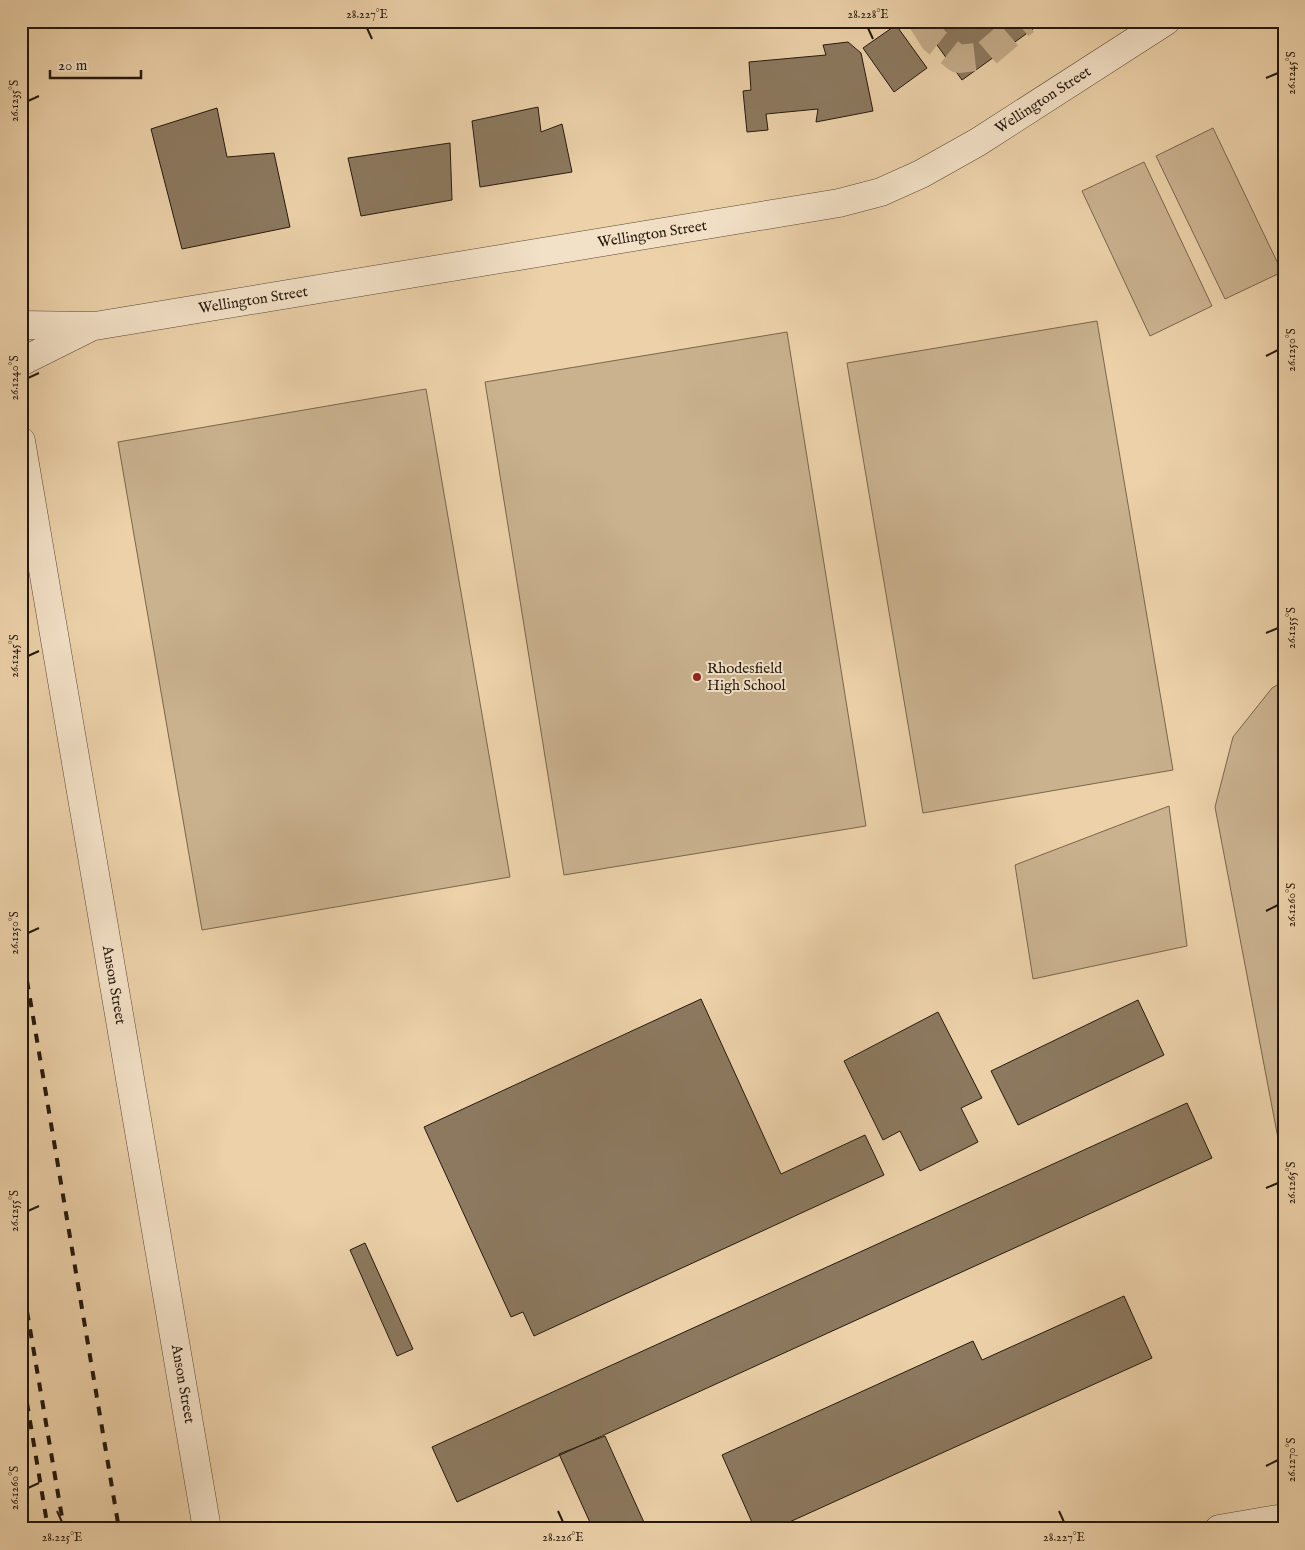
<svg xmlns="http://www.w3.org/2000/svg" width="1305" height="1550" viewBox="0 0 1305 1550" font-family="'IM FELL English',serif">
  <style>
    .green { fill: #cab28f; stroke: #78664e }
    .building { fill: #8c795f; stroke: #25190e }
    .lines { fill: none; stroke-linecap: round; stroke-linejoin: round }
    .minor-tunnel { stroke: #c4ac8a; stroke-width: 28; stroke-dasharray: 28 14; stroke-linecap: butt }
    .minor-casing { stroke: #574735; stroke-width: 29 }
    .minor { stroke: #f3e1c7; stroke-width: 28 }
    .rail { stroke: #25190e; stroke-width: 4; stroke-dasharray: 9 9; stroke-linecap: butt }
    .ticks { fill: none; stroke: #25190e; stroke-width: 2 }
    .poi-dot { fill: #8f2418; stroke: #f3e1c7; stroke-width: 2 }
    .labels { text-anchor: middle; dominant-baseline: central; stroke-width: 4; stroke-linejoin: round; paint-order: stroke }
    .street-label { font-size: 15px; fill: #25190e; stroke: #f3e1c7 }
    .poi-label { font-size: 15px; fill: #25190e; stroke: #f3e1c7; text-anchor: start }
    .neatline { fill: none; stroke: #25190e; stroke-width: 2 }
    .ticks-label { font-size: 12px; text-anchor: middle; fill: #25190e }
  </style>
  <rect width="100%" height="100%" fill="#ecd1a9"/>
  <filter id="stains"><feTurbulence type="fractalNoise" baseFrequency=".004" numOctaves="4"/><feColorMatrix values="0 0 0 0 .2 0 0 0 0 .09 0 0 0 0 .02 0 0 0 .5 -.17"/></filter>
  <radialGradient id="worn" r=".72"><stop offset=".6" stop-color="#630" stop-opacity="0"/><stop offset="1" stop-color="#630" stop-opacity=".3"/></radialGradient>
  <!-- green -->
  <path class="green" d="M1213 128 1282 272 1225 299 1156 156Z
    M1144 162 1212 306 1150 336 1082 191Z
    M1097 321 1173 770 923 813 847 363Z
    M787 332 866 826 564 875 485 382Z
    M426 389 510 877 202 930 118 442Z
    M1284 681V1170L1215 807 1233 737 1272 688Z
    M1169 806 1187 946 1033 979 1015 865Z"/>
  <!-- building -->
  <path class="building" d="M920 21H1044L962 80Z
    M896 25 927 68 894 92 863 48Z
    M848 42 861 53 873 111 816 122 818 109 766 114 768 130 747 132 743 91 751 90 749 62 826 55 823 45Z
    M538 107 541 132 562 124 572 172 480 187 472 121Z
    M217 108 227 157 274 153 290 227 182 249 151 129Z
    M450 143 452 200 361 216 348 158Z
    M701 999 781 1174 865 1135 884 1175 534 1336 523 1312 511 1317 424 1127Z
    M1138 1000 1164 1055 1018 1125 991 1071Z
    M938 1012 982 1098 961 1108 978 1142 920 1171 900 1131 883 1140 844 1061Z
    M1187 1103 1212 1158 457 1502 432 1447Z
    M365 1243 413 1349 397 1356 350 1250Z
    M1124 1296 1152 1358 774 1529H755L722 1455 973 1341 982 1360Z
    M605 1436 647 1529H593L559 1454Z"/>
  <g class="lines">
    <!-- minor-tunnel -->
    <path class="minor-tunnel" d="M922 21 934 40 958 59 984 56 1025 21"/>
    <!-- minor casing -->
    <g class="minor-casing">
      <path id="minor" d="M21 325 95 326 839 203 881 192 921 174 978 142 1166 21
        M21 362 89 328
        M21 441 207 1529
        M1219 1529 1284 1518"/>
    </g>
    <!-- minor -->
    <use href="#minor" class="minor"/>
    <!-- rail -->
    <path class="rail" d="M21 945 119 1529
      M21 1276 64 1529
      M21 1367 48 1529"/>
  </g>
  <!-- ticks -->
  <path class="ticks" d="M367 28 372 39M868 28 873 39M1266 78 1278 73M28 101 39 96M1266 356 1278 350M28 378 39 373M1266 633 1278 628M28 656 39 651M1266 911 1278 905M28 933 39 928M1266 1188 1278 1183M28 1211 39 1206M1266 1466 1278 1460M28 1488 39 1483M57 1511 62 1522M558 1511 563 1522M1059 1511 1064 1522"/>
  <!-- markers -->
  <circle class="poi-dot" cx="697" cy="677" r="5"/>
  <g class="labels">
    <!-- street labels -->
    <g class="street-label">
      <text transform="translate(1043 100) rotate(-33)">Wellington Street</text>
      <text transform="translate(652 234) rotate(-9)">Wellington Street</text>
      <text transform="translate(253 300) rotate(-9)">Wellington Street</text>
      <text transform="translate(114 985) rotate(80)">Anson Street</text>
      <text transform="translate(183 1384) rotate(80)">Anson Street</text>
    </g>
    <!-- poi labels -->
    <g class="poi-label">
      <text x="707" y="668">Rhodesfield<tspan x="707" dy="17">High School</tspan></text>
    </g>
  </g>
  <!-- margin -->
  <rect width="1305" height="1550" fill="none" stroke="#ecd1a9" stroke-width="55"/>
  <!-- scale -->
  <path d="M50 70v8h91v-8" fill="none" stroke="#25190e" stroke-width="2.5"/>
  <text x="58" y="70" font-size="15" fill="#25190e" stroke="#f3e1c7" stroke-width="4" paint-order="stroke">20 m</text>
  <rect x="28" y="28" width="1250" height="1494" class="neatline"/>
  <g class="ticks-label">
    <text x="367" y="18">28.227°E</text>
    <text x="868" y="18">28.228°E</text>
    <text transform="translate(1291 73) rotate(-90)" y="4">26.1245°S</text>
    <text transform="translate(14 101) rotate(-90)" y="4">26.1235°S</text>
    <text transform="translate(1291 350) rotate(-90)" y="4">26.1250°S</text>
    <text transform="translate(14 378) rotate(-90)" y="4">26.1240°S</text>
    <text transform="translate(1291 628) rotate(-90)" y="4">26.1255°S</text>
    <text transform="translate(14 656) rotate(-90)" y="4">26.1245°S</text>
    <text transform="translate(1291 905) rotate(-90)" y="4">26.1260°S</text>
    <text transform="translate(14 933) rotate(-90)" y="4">26.1250°S</text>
    <text transform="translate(1291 1183) rotate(-90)" y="4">26.1265°S</text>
    <text transform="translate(14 1211) rotate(-90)" y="4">26.1255°S</text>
    <text transform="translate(1291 1460) rotate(-90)" y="4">26.1270°S</text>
    <text transform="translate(14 1488) rotate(-90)" y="4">26.1260°S</text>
    <text x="62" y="1541">28.225°E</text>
    <text x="563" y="1541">28.226°E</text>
    <text x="1064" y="1541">28.227°E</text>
  </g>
  <rect width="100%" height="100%" filter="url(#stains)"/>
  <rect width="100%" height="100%" fill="url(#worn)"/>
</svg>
